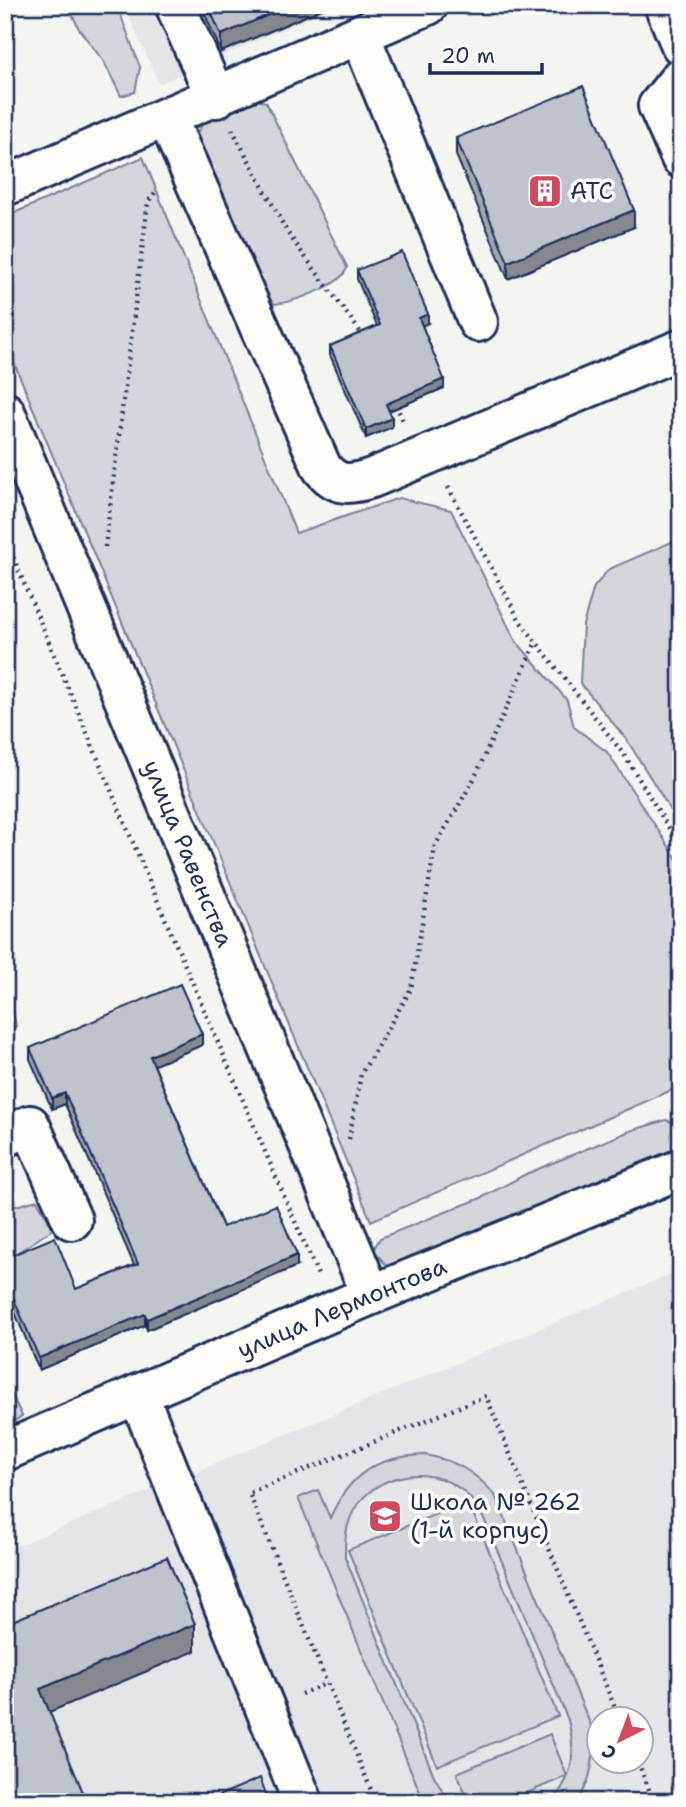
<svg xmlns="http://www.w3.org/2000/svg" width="686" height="1807" viewBox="0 0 686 1807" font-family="'Shantell Sans',sans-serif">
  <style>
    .built { fill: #e4e5e6; fill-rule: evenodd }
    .green { fill: #d4d6db; stroke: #78829c; stroke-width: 2 }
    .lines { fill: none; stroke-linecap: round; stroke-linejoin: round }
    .minor-casing { stroke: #1b2f5e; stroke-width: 44 }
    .path { stroke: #1b2f5e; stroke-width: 4.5; stroke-dasharray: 2 5; stroke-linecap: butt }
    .minor { stroke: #fdfcf7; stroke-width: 38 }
    .wall { fill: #a4a8af; stroke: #1b2f5e; stroke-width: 2 }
    .shaded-wall { fill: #86888f; stroke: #1b2f5e; stroke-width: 2 }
    .building { fill: #bfc3cc; stroke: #1b2f5e; stroke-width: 2 }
    .labels { text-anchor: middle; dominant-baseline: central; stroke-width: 7; stroke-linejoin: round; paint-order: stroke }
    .poi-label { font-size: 24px; fill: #1b2f5e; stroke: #fdfcf7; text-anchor: start }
    .street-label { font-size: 24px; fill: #1b2f5e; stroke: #fdfcf7 }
  </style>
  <rect width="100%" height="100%" fill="#f4f4f1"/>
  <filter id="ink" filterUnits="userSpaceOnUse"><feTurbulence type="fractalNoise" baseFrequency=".0143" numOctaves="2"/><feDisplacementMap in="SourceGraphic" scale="14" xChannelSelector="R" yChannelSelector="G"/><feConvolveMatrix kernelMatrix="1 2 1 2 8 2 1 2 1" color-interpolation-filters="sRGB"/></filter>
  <g filter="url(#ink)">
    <!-- built -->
    <path class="built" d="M124 5H338L159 84Z
      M681 1270V1802H5V1551ZM598 1720H640V1762H598Z"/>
    <!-- green -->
    <path class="green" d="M68 5H117L140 67 135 92 121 96 104 62 79 29Z
      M255 100 266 102 347 267C343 286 293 302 275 304L266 297 195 140C199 114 234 109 255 100Z
      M143 157 296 533 399 498 451 510 515 640 567 700 574 727 607 752 681 865V1086L371 1221 5 341V217Z
      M681 538V827L627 740 580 683 583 625 594 587 609 569Z
      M5 971 16 1026 5 1035Z
      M666 1120 681 1125V1151L389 1268 373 1250 380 1238 481 1198 526 1174 579 1152 630 1131Z
      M37 1200 53 1229 5 1261V1209Z
      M5 1381 22 1416 5 1427Z
      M425 1455C455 1460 475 1472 495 1495L593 1731C595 1757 592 1780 577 1802H551C574 1778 576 1751 568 1720L485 1521C479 1510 473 1499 463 1491 426 1461 367 1475 350 1519 345 1531 345 1544 345 1557L434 1776 444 1793 453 1802H424L298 1498 318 1490 330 1518C349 1474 377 1456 425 1455Z
      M468 1501 558 1716 437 1766 348 1550Z
      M550 1734 567 1776 506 1802H469L457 1773Z"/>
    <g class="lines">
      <!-- minor casing -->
      <g class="minor-casing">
        <g id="minor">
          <path d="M175 5 216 98"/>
          <path d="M664 5 681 45"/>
          <path d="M360 35 478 322"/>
          <path d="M681 77 658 106 681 158"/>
          <path d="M167 118 322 468C337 487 350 485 372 478L681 349"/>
          <path d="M5 186 428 5"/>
          <path id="s1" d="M5 412 371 1295"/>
          <path d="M5 1137 30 1125 72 1220"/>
          <path d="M138 1394 303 1802"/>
          <path id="s2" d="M5 1451 371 1295 681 1169"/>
        </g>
      </g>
      <!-- path -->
      <path class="path" d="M232 129 287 232 364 337
        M396 405 404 423
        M448 487 520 621 625 756 681 848
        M5 538 169 928 318 1275
        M105 547 148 202 156 191
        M349 1139 361 1074 411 989 435 846 474 779 536 642
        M301 1694 327 1683
        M638 1762 654 1802
        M376 1802 249 1493 486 1396 620 1720"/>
      <!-- minor -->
      <use href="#minor" class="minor"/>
    </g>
    <!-- wall -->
    <path class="wall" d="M201 5H331L221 52Z
      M456 138 634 227 508 279 456 155Z
      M357 270 428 323 422 325 444 388 389 411 392 427 366 438 330 355V346L377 326 357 279Z
      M202 1045 154 1065 223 1227 297 1266 147 1330 145 1325 39 1370 5 1289V1258L76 1289 134 1265 65 1104 52 1109 30 1059V1048Z"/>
    <!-- shaded-wall -->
    <path class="shaded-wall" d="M292 5H331L221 52V35Z
      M634 210V227L508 279V262Z
      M428 314V323L419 327V318Z
      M444 379V388L386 412V404Z
      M392 418V427L366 438V429Z
      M202 1034V1045L150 1067V1056Z
      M65 1093V1104L52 1109V1098Z
      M297 1255V1266L147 1330V1319Z
      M145 1314V1325L39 1370V1358Z
      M195 1624V1651L40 1716V1689Z"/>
    <!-- building -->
    <path class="building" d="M208 5H292L221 35Z
      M583 86 634 210 508 262 456 138Z
      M402 252 428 314 419 318 444 379 386 404 392 418 366 429 330 346 380 325 357 270Z
      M180 984 202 1034 150 1056 223 1227 276 1205 297 1255 147 1319 145 1314 39 1358 5 1278V1258L55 1237 76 1289 138 1264 65 1093 52 1098 30 1048Z
      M167 1557 195 1624 40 1689 87 1802H9L5 1794V1624Z
      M260 1778 269 1802H204Z"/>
  </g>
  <!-- icons -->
  <defs>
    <g id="building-square" transform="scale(1.75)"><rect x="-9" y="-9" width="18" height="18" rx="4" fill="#d1495b" stroke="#fdfcf7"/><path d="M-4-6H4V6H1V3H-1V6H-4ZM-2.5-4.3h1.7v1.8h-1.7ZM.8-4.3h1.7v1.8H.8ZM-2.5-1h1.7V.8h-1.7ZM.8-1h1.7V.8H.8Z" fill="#fff"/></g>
    <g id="school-square" transform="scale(1.75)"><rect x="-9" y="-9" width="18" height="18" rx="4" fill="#d1495b" stroke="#fdfcf7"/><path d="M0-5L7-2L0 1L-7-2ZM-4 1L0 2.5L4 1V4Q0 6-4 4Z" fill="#fff"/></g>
  </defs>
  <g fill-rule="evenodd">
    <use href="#building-square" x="545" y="191"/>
    <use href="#school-square" x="385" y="1516"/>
  </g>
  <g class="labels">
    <!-- poi labels -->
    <g class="poi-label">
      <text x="570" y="191">АТС</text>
      <text x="410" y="1502">Школа № 262<tspan x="410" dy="28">(1-й корпус)</tspan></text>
    </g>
    <!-- street labels -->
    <g class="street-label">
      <text stroke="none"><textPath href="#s1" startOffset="478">улица Равенства</textPath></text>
      <text stroke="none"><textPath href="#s2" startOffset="366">улица Лермонтова</textPath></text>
    </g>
  </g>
  <!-- margin -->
  <rect width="686" height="1807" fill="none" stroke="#fdfcf7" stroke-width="28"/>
  <rect x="14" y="14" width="658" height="1779" fill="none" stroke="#1b2f5e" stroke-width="2.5" filter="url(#ink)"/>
  <!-- north arrow -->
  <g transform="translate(620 1740) rotate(222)"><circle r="33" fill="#fdfcf7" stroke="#a3aaba" stroke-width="2"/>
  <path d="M0-5L12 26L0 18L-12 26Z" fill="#d1495b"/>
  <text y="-10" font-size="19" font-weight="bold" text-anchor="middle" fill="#1b2f5e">С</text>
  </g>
  <!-- scale -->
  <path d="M430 63v10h112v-10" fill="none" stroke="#1b2f5e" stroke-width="3.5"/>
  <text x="441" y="63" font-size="21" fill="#1b2f5e" stroke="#fdfcf7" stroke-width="5" paint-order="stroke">20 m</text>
</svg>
